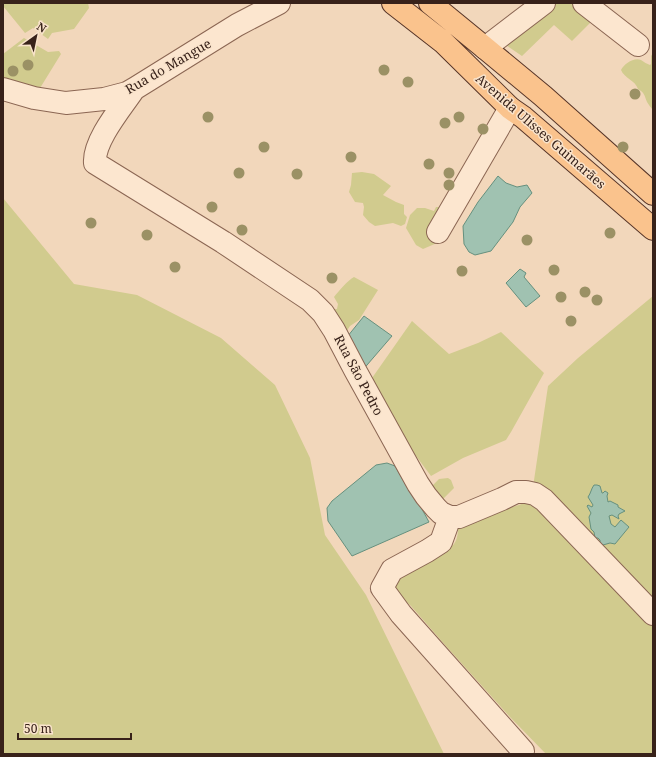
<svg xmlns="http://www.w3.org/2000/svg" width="656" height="757" viewBox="0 0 656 757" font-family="'Noto Serif',serif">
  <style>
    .green { fill: #d1cb8e }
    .water { fill: #a0c2b1; stroke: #66907e }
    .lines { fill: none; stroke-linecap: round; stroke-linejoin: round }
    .minor-casing { stroke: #8b6653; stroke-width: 24 }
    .major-casing { stroke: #573528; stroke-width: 24 }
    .minor { stroke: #fce6cf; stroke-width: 22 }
    .major { stroke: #fac38d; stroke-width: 22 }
    .tree { fill: #9b9165 }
    .labels { text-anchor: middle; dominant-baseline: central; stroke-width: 3; stroke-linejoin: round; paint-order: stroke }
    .street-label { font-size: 13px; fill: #38221a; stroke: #f9e3cb }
  </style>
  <rect width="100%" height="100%" fill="#f2d7bb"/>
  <!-- green -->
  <path class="green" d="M3 3H88L89 8 74 29 52 33 48 39 33 28 25 33 3 6Z
    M548 3H577L594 19 572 41 554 25 522 56 500 41Z
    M24 38 48 52 59 51 61 54 37 93 3 83V54Z
    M653 53V110C651 108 649 105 647 102 644 95 645 93 638 89 635 80 624 78 621 70 624 64 634 57 641 60 644 62 647 64 650 65L651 64V56Z
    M362 172 374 174 391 186 383 195 396 202 404 205V214L407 217 405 224 401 226 393 223 375 226 369 222 363 215 364 207 363 203 355 202 349 192 351 185 352 173Z
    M3 198 74 284 137 295 221 338 275 385 310 458 325 535 366 595 444 754H3Z
    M436 207H439L442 209 444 236 437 243 423 249 416 245 406 228 410 215 417 208H425L434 211Z
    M354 277 378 290 359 320 350 326 342 338 327 310 337 309 338 304 334 297C338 292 348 280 354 277Z
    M653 296V610L533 487 548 386 578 358Z
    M412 321 449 354 478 343 501 332 544 373 511 432 506 440 463 458 431 476 365 388Z
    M448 478 451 480 454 488 443 499 432 486 439 479Z
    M534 500 653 627V754H546L510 717 445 645 411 606 389 587 388 572C399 567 450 550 454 544 458 538 458 532 458 525Z"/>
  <!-- water -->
  <path class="water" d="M498 176 506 183 517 187 527 185 532 193 520 207 513 222 491 251 475 255 469 252 464 244 463 226 478 202Z
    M520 269 526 273 524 277 540 296 526 307 506 283Z
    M364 316 392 336 361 372 343 342Z
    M387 463 395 466 410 492 417 500 429 522 352 556 328 521 327 508 332 501 376 465Z
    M594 485H597L600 486 602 493H603L605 491 608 493 607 496 608 502 610 501 618 505V507L625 511 619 514 618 516 619 519 612 515 609 516 611 524 615 527 621 520 629 527 615 544 610 543 603 545 600 543V540L598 538H595L594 532 591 529 589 517 591 513 587 506 588 505 592 507 593 505 588 497C591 493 591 489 594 485Z"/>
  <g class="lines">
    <!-- minor casing -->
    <g class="minor-casing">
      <path id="minor" d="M584 3 638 45
        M485 48 544 3
        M3 89 34 98 66 103 104 99 127 93 134 89 237 25 279 3
        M134 89C122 107 93 141 95 163L223 242 310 300 323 313 334 330 355 370 418 484 426 496 436 508 441 513 450 517H459L502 499 516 492H526L535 494 544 500 653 614
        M438 232 510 108
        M450 517 441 542 427 551 392 570 382 588 401 614 523 751"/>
    </g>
    <!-- major casing -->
    <g class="major-casing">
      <path id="major" d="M393 3 443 42 510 108 523 117 653 229
        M430 3 485 48 543 96 653 194"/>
    </g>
    <!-- minor -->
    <use href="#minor" class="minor"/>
    <!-- major -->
    <use href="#major" class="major"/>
  </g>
  <!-- trees -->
  <g class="tree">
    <circle cx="28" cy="65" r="5.5"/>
    <circle cx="384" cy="70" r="5.5"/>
    <circle cx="13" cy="71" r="5.5"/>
    <circle cx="408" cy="82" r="5.5"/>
    <circle cx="635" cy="94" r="5.5"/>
    <circle cx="208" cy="117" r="5.5"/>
    <circle cx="459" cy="117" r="5.5"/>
    <circle cx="445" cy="123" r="5.5"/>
    <circle cx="483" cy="129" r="5.5"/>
    <circle cx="264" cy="147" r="5.5"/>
    <circle cx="623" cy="147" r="5.5"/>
    <circle cx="351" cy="157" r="5.5"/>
    <circle cx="429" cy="164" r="5.5"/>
    <circle cx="239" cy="173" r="5.5"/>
    <circle cx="449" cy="173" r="5.5"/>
    <circle cx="297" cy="174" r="5.5"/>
    <circle cx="449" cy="185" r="5.5"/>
    <circle cx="212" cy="207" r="5.5"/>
    <circle cx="91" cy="223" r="5.5"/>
    <circle cx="242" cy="230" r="5.5"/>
    <circle cx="610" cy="233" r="5.5"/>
    <circle cx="147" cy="235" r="5.5"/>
    <circle cx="527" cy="240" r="5.5"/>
    <circle cx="175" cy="267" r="5.5"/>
    <circle cx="554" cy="270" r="5.5"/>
    <circle cx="462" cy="271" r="5.5"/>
    <circle cx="332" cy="278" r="5.5"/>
    <circle cx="585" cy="292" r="5.5"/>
    <circle cx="561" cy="297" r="5.5"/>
    <circle cx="597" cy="300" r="5.5"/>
    <circle cx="571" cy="321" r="5.5"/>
  </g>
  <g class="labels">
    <!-- street labels -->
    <g class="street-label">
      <text transform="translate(168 66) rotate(-30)">Rua do Mangue</text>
      <text transform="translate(541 131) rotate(41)">Avenida Ulisses Guimarães</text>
      <text transform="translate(359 375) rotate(62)">Rua São Pedro</text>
    </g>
  </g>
  <!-- border -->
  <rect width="656" height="757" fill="none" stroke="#38221a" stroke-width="8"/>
  <!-- north arrow -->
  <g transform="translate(36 36) rotate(33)" stroke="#f9e3cb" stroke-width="3" paint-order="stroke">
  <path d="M0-3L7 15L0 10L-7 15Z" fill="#38221a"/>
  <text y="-6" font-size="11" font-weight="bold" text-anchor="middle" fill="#38221a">N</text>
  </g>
  <!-- scale -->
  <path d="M18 733v6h113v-6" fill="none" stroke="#38221a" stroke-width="2"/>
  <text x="24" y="733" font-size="12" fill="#38221a" stroke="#f9e3cb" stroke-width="3" paint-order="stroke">50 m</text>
</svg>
